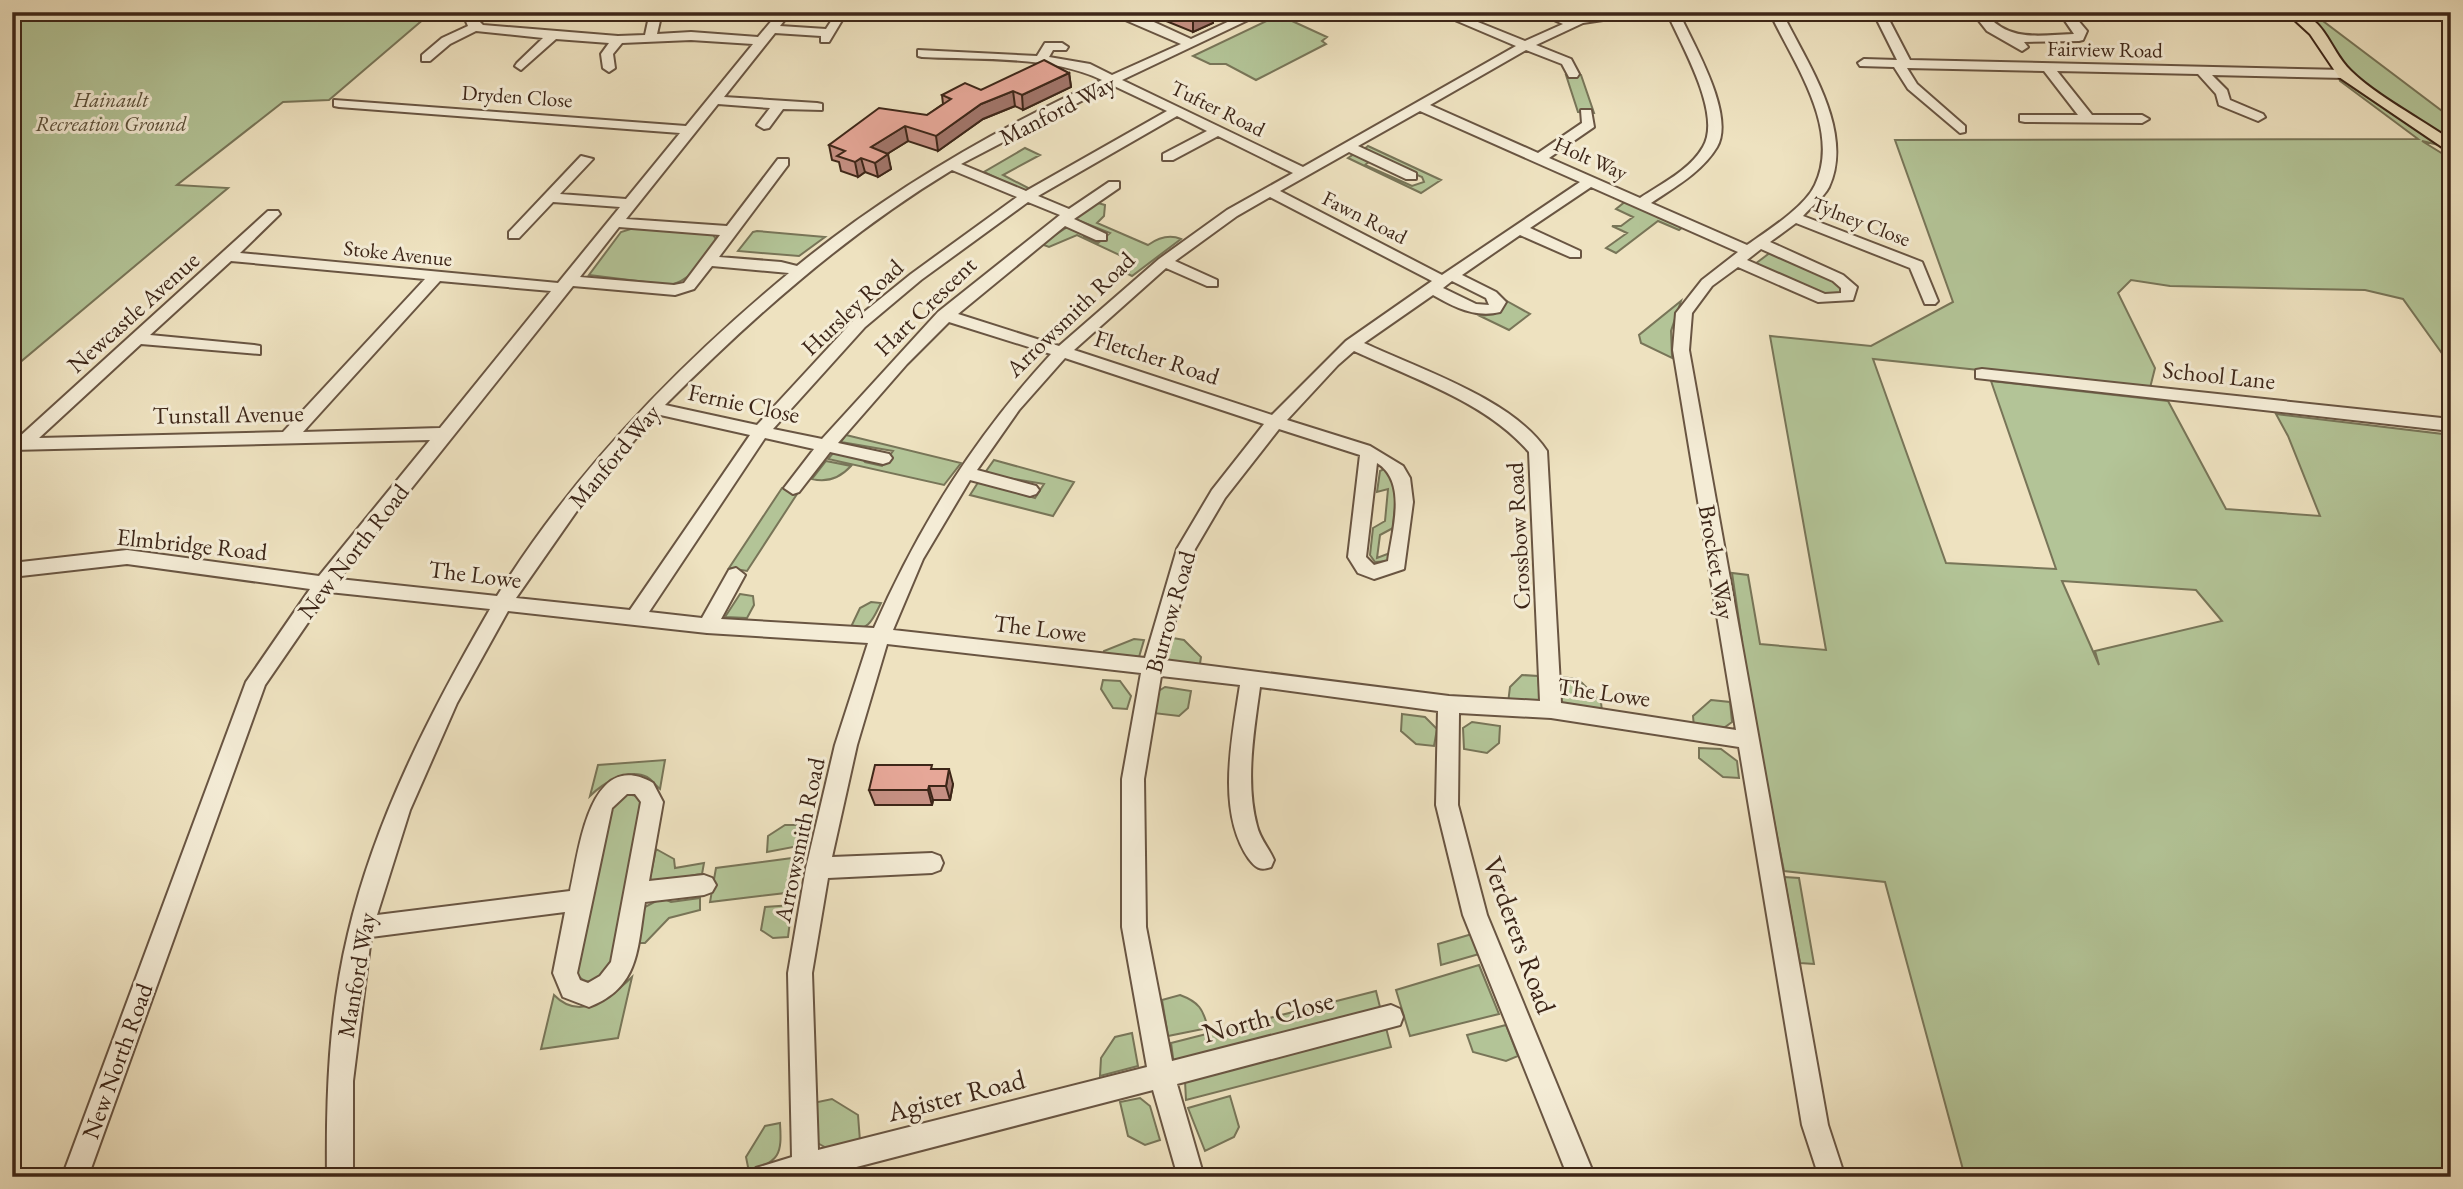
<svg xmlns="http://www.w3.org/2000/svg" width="2463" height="1189" viewBox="0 0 2463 1189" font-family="'EB Garamond',serif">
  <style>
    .green { fill: #b3c497; stroke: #787558; stroke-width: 2; fill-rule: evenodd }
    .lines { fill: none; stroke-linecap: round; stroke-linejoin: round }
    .minor-casing { stroke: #695542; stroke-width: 4 }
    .major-casing { stroke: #3d2618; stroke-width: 4 }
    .minor { fill: #f4ecd6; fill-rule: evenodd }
    .major { fill: #eee2c0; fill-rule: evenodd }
    .wall { fill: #c69083; stroke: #3d2618; stroke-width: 2 }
    .shaded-wall { fill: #a1756a; stroke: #3d2618; stroke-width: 2 }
    .building { fill: #e6a798; stroke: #3d2618; stroke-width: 2 }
    .labels { text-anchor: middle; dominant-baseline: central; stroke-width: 6; stroke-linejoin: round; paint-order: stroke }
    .far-street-label { font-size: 21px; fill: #3d2618; stroke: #f4ecd6 }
    .far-park-label { font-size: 21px; font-style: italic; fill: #5a4e38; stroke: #f4ecd6 }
    .street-label { font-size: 24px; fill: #3d2618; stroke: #f4ecd6 }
    .near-street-label { font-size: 28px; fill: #3d2618; stroke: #f4ecd6 }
  </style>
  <rect width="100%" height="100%" fill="#eee2c0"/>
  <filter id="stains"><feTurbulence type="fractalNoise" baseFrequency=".00286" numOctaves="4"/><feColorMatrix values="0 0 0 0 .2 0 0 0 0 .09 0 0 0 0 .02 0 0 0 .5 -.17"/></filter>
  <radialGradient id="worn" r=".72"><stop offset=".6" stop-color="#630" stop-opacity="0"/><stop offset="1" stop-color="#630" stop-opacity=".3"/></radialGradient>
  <!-- green -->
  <path class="green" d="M12 12H432L329 100 283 102 177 185 228 188 12 369Z
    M2297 12H2311L2446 114 2451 121V148L2422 141 2451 159V366L2403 299 2365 290 2170 286 2131 280 2118 293 2155 368 2150 388 1873 359 1946 563 2056 569 1991 381 2168 401 2226 509 2320 516 2288 436 2276 414 2451 435V1177H1965L1885 882 1784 871 1738 641H1742L1732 573 1748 575 1760 644 1826 650 1770 336 1871 346 1953 302 1895 140 2418 139 2340 81 2327 41ZM2062 581 2196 590 2222 621 2095 651 2099 665Z
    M1279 15 1327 37 1322 41 1326 44 1256 80 1226 64H1210L1193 56Z
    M1566 75H1581L1594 113 1578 112Z
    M1368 146 1441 180 1421 193 1348 158 1354 154 1370 161 1365 165 1412 186 1424 182 1422 177 1362 151Z
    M1025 148 1040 155 1003 175 1032 190 1024 191 984 172Z
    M1626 201 1683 227 1679 230 1658 221 1616 253 1606 248 1627 233 1612 226H1621L1633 217 1616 209Z
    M1098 203 1105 205 1104 216 1097 223 1148 245C1158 238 1169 234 1181 239L1132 276 1124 272 1130 260 1077 235 1049 247 1041 244 1069 226 1084 232V237L1098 243 1110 233 1075 219Z
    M637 227 712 233 717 241C703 259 693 280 670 285L589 275 621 232Z
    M753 232 757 231 825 237 799 256 738 251Z
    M1771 252 1841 283 1842 293 1828 297 1755 264Z
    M1505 300 1530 314 1509 330 1480 316 1495 314Z
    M1681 301 1671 331 1672 358 1641 343 1639 335Z
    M846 435 961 463 944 485 828 459 834 452 862 458 865 462 882 466 893 451 841 442Z
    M994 460 1074 482 1053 516 970 495 979 481 1035 498 1044 484 984 474Z
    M826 461 851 466C840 478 828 483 812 479Z
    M1384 469 1388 471 1397 489 1393 528 1380 535 1377 558 1390 553V561L1375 562 1370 555 1373 528 1385 521 1388 489 1377 492 1380 471Z
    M782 488 799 491 747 571 729 568Z
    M740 594 753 596 754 605 747 618 725 617Z
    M871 602 881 603C873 618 870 631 850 629L860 608Z
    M1173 638 1184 640 1201 657 1199 670 1171 666 1166 657Z
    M1134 639 1144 640 1139 657 1129 663 1102 659 1104 651Z
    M1522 675 1538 676 1540 699 1530 705 1508 703 1510 687Z
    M1560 677 1578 679 1601 702 1602 712 1567 709 1560 701Z
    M1103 680 1120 681 1131 696 1127 709 1113 708 1101 689Z
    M1165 687 1191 691 1188 708 1179 716 1153 713 1157 692Z
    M1711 700 1730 702 1732 722 1721 730 1694 727 1693 716Z
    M1402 714 1425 717 1437 729 1434 746 1416 744 1401 731Z
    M1472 722 1500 726 1499 743 1487 753 1464 749 1463 728Z
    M1699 748 1721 749 1737 761 1739 778 1723 777 1699 758Z
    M665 760 660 789C656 786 651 779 647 777 628 767 602 784 590 796L598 765Z
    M625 794 638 796 641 802 611 974C599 981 588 987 577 975V968L607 807Z
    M785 825H808L804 845 767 852 768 836Z
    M656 849 674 859 675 868 704 863 702 874C683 876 668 883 649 883Z
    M800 857 794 892 710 902 716 868Z
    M1784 877 1799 878 1814 964 1800 963Z
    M662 898 671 902 700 898V910L669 918 645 943H637L643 908Z
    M792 905 788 937 773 938 761 930 765 907Z
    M1472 934 1479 954 1441 965 1438 944Z
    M1479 965 1499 1014 1410 1036 1396 990Z
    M632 977 618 1038 541 1049 554 995C580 1022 610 998 632 977Z
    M1376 991 1381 1011 1174 1065 1171 1043Z
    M1180 995C1199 1002 1203 1009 1208 1028L1168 1036 1162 1000Z
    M1385 1024 1391 1047 1186 1100 1185 1081Z
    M1506 1025 1518 1056 1506 1061 1473 1052 1467 1035Z
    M1132 1033 1138 1066 1100 1076 1101 1058 1115 1037Z
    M1230 1096 1239 1127 1234 1137 1205 1151 1188 1108Z
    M1140 1098 1150 1106 1160 1140 1145 1145 1128 1136 1120 1102Z
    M832 1099 858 1115 860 1141 830 1150 814 1141 813 1103Z
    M780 1123C782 1154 780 1161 749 1172L746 1157 765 1126Z"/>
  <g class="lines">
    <!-- minor casing -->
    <g class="minor-casing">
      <path id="minor" d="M471 12H483L477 19 483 25 618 36 645 35 650 12H662L657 34 691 32 758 37 779 12H791L780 26 826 29 837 12H847L829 42H821V36L775 33 724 97 817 103 822 104V110L783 109 769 128 764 129 757 125 770 108 718 104 626 219 727 226 778 159H788V165L719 257 781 262 797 266C890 190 994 130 1102 80 1051 55 978 60 922 57L918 56V50L1037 56 1045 43H1062L1068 47 1066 50H1053L1049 57 1090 64 1112 75 1181 44 1123 19 1120 12H1132L1191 39 1249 12H1265L1122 80 1303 167 1516 46 1436 12H1453L1525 41 1563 24 1536 12H1554L1572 19 1603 12H1782C1806 62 1855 130 1829 187 1824 197 1811 207 1803 216L1922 262 1938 301 1935 304H1925L1910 268 1796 223 1770 242 1843 275 1857 287 1853 300 1818 302 1738 267 1712 286 1692 313 1689 350 1828 1125 1845 1177H1819L1802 1125 1739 747 1551 718 1459 713 1458 805 1487 915 1595 1177H1568L1463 915 1436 805 1438 711 1260 687C1254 731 1245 782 1257 826 1260 839 1269 848 1274 860L1271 867C1260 871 1256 868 1249 859 1216 812 1232 738 1240 685L1161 676 1144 779 1146 927 1172 1061 1391 1005 1400 1009 1403 1017 1400 1025 1177 1084 1204 1177H1178L1153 1090 818 1177H752L756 1168 792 1157 788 973 806 868 835 745 868 643 707 633 508 611 457 703 410 810 377 915 570 891C579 852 589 746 653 783L663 802 649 881 704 875 712 878 716 885 712 892 704 895 645 902C637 949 640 987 589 1007L563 997 553 973 565 912 371 937 353 1081V1177H327C326 1096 329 1013 348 934 375 819 431 711 490 609L329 592 265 685 88 1177H62L246 682 310 589 127 564 12 577V563L127 550 319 576 430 440 12 450V438H18L268 211H278L280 214 240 253 558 283 620 207 553 202 519 238H509V232L581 156 593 159 560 194 626 199 680 133 339 107 334 106V100L686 126 753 44 691 40 622 43 613 54 615 68 609 72 603 68 601 54 609 43 556 39 521 70 515 66 517 63 543 38 476 31 450 44 430 61H422V55L442 38 468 26 465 19ZM1670 19C1684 50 1722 116 1703 147 1690 170 1661 184 1640 198L1549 158 1594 127 1591 110H1581L1582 123 1538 153 1430 105 1526 50 1562 64 1569 77H1577L1579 74 1571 59 1536 45 1583 23 1603 20ZM1682 19H1773C1796 66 1841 131 1815 185 1805 207 1767 231 1747 245L1651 203C1675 187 1702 172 1717 147 1735 116 1696 49 1682 19ZM1112 85 1167 111 1026 191 961 164ZM1420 111 1580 182 1442 275 1280 191 1349 152 1406 179H1416V173L1358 146ZM1177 116 1207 131 1163 154V160H1173L1218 136 1293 173 1227 210 1159 259 1059 346 958 314 1065 226 1096 240H1106V234L1074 219 1119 188V182H1109L1069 209 1038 196ZM952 170 1017 197 911 274 853 321 757 425 665 405C753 317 845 235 952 170ZM1591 187 1738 252 1702 280 1676 313 1673 350 1736 730 1561 703 1547 451C1513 399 1419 369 1364 343L1433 295C1454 307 1475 318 1500 312L1506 302 1496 292 1462 275 1520 235 1570 257H1580V251L1530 228ZM1270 197 1432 281 1346 341 1272 415 1074 350 1166 268 1207 286H1217V280L1175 261 1237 216ZM1028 202 1060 215 938 312 822 439 773 429 865 327 921 280ZM619 227 720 235 684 283 674 285 580 277ZM1761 249 1833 281 1841 288V293L1825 294 1747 260ZM231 261 425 279 283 432 39 438 141 344 260 354V346L254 345 150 335ZM712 266 789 273C677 366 574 472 497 596L339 579 573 286 675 295 694 289ZM440 281 551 291 440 428 303 432ZM1452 281 1486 298 1489 305 1476 304 1443 288ZM949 322 1051 354C974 438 920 524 874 628L721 619 745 575 736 568 729 570 702 618 649 612 765 438 814 449 784 488 793 494 799 492 830 452 883 464 889 462 892 458 889 454 838 443 907 364ZM1354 351C1414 379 1486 402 1529 452L1540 701 1449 696 1164 660 1195 549 1225 498 1279 429 1360 455 1348 557 1358 573 1374 579 1404 569 1413 502 1410 478 1403 466 1370 446 1287 420 1338 365ZM1065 358 1264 424 1212 490 1177 549 1145 658 893 630 923 559 970 480 1030 496 1036 494 1039 490 1036 486 977 470 1019 410ZM656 414 750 435 630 610 516 598 581 505ZM1377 463C1408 482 1392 531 1388 561L1374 565 1366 557ZM887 644 1141 673 1122 779V927L1147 1067 818 1150 812 973 828 878 932 873 940 870 943 863 940 856 932 853 832 857 857 745ZM627 794H635L641 802 611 962 600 976 588 983 580 980 577 973 612 808Z
        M1873 12H1885L1910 60 2345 70 2351 74 2345 78 2212 75 2227 90 2230 100 2263 114 2265 117 2258 121 2219 105 2216 94 2198 74 2057 71 2092 115H2142L2149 119 2142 123 2025 122 2020 121V115H2078L2044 71 1907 68 1917 84 1965 126V132L1960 133 1908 89 1894 67 1860 66 1858 63 1864 59 1897 60Z
        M1972 12H1984C2010 43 2038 35 2074 34L2059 12H2071L2087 31 2083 40 2079 41 2024 42 2028 47 2022 51 1987 31Z
        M1982 369 2451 419V431L1976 378V370Z"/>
    </g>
    <!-- major casing -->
    <g class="major-casing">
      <path id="major" d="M2286 12C2326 12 2327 48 2351 71 2374 94 2422 120 2451 140V153L2339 77 2310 34Z"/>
    </g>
    <!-- minor -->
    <use href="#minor" class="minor"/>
    <!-- major -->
    <use href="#major" class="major"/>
  </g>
  <!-- wall -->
  <path class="wall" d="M1144 12H1215L1212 14 1213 23 1193 32Z
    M1069 73 1071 87 1023 110 1015 106 983 119 938 151 908 141 887 154 891 169 878 177 865 172 858 177 841 171 839 162 832 160 829 145 927 115 943 104 942 95 981 90Z
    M933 769 953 784 950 800H933L932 805H875L869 790Z"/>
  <!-- shaded-wall -->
  <path class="shaded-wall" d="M1202 12H1215L1212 14 1213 23 1193 32V18Z
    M1069 73 1071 87 1023 110 1022 95Z
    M1013 91 1015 106 983 119 938 151 936 136 981 104Z
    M905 126 908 141 874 162 871 147Z
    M888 154 891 169 878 177 875 163Z
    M861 158 865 172 858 177 855 162Z
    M949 769 953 784 950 800 946 786Z
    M929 786 933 800 932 805 928 790Z"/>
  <!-- building -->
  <path class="building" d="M1178 12H1206L1193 18Z
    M1044 60 1069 73 1022 95 1013 91 981 104 936 136 905 126 871 147 888 154 875 163 861 158 855 162 837 156 845 151 829 145 879 108 927 115 951 99 942 95 965 83 981 90Z
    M875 765H932L931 769H949L946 786H929L928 790H869Z"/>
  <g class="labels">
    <!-- far-street labels -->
    <g class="far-street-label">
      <text transform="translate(2105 49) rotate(1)">Fairview Road</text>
      <text transform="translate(517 96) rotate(4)">Dryden Close</text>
      <text transform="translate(1218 108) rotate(26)">Tufter Road</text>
      <text transform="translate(1591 158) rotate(24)">Holt Way</text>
      <text transform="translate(1365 217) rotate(27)">Fawn Road</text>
      <text transform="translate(1861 221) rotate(21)">Tylney Close</text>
      <text transform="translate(398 253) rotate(6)">Stoke Avenue</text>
    </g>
    <!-- far-park labels -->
    <g class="far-park-label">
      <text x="111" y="99">Hainault<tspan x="111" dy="24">Recreation Ground</tspan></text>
    </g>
    <!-- street labels -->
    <g class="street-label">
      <text transform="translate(1057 110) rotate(-27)">Manford Way</text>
      <text transform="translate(925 306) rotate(-44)">Hart Crescent</text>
      <text transform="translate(852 307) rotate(-43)">Hursley Road</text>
      <text transform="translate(133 312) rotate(-42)">Newcastle Avenue</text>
      <text transform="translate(1070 314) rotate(-44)">Arrowsmith Road</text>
      <text transform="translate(1157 357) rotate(18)">Fletcher Road</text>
      <text transform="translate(2219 375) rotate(6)">School Lane</text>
      <text transform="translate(744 403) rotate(12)">Fernie Close</text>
      <text transform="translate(228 414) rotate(-1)">Tunstall Avenue</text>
      <text transform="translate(614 456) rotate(-50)">Manford Way</text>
      <text transform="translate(1518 536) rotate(-93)">Crossbow Road</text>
      <text transform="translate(192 544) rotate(6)">Elmbridge Road</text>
      <text transform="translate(353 551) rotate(-52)">New North Road</text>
      <text transform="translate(1717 562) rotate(80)">Brocket Way</text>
      <text transform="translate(475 574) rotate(7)">The Lowe</text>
      <text transform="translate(1170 612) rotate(-74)">Burrow Road</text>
      <text transform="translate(1040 628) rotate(7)">The Lowe</text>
      <text transform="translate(1604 692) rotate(8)">The Lowe</text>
      <text transform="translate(799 840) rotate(-78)">Arrowsmith Road</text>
      <text transform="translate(356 975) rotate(-80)">Manford Way</text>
      <text transform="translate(117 1061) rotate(-70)">New North Road</text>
    </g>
    <!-- near-street labels -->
    <g class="near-street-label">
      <text transform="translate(1520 935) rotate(70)">Verderers Road</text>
      <text transform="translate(1268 1016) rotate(-15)">North Close</text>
      <text transform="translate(956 1095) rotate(-14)">Agister Road</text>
    </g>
  </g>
  <!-- margin -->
  <rect width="2463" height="1189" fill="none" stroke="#eee2c0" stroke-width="42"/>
  <rect x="14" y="14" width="2435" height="1161" fill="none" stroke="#3d2618" stroke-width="3.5"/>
  <rect x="21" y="21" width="2421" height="1147" fill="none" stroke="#3d2618" stroke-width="2"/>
  <rect width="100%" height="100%" filter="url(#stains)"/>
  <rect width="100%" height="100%" fill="url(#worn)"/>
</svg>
